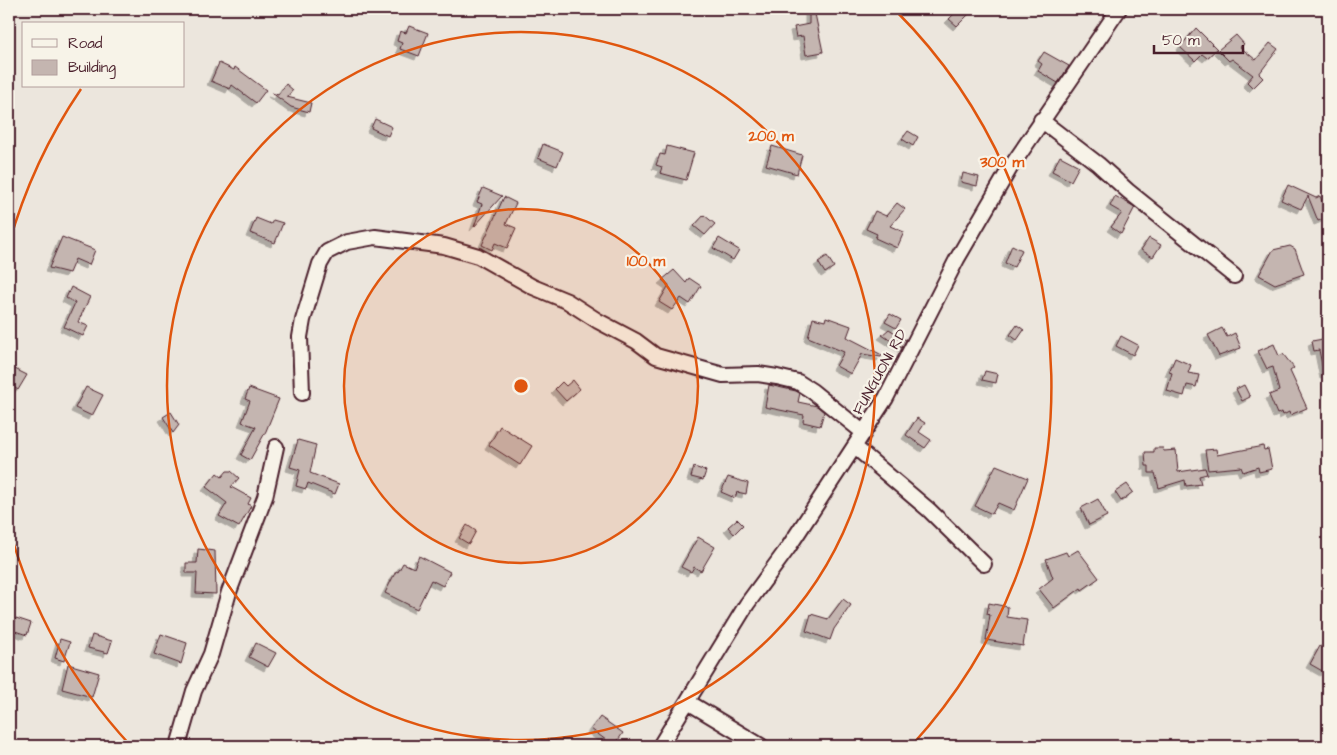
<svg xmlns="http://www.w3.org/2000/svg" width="1337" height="755" viewBox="0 0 1337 755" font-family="'Architects Daughter',sans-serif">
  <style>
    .building { fill: #c4b5b0; stroke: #4a1f2b; filter: url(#shadow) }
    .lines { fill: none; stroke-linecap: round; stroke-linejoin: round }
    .minor-casing { stroke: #4a1f2b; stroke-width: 18 }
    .minor { stroke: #f7f3e8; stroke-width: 14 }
    .ring { fill: none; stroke: #e0560e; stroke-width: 2.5 }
    .labels { text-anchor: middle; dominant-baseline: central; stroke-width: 4.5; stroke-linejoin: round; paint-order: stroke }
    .street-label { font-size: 15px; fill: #4a1f2b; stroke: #f7f3e8 }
    .centre { fill: #e0560e; stroke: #f7f3e8; stroke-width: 2.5 }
    .ring-label { font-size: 15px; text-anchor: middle; font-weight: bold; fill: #e0560e; stroke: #f7f3e8; stroke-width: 4.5; stroke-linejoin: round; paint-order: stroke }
  </style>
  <defs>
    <filter id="shadow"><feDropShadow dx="-4" dy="4" stdDeviation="0" flood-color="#0004"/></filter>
  </defs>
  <rect width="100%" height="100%" fill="#ece6dd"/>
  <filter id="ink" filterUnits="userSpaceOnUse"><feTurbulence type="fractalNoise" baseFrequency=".02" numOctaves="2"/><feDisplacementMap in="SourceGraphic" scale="10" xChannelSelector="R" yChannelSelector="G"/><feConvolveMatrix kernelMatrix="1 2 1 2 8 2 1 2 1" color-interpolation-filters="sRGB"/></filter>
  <g filter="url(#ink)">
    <!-- building -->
    <path class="building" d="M809 9H814L823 52 806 55 803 36 796 37 794 27 809 24Z
      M959 9H974L957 26 949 19Z
      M409 26 428 33 419 56 400 49 402 43 397 41 400 31 406 33Z
      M1196 28 1217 49 1207 58 1202 54 1195 61 1180 47Z
      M1236 35 1244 44 1240 47 1256 60 1270 43 1278 49 1259 74 1263 78 1253 88 1247 82 1253 75 1232 59 1229 61 1218 50Z
      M1044 52 1069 66 1058 83 1038 71 1042 64 1038 61Z
      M219 63 234 70 235 67 266 90 256 103 232 85 230 89 211 81Z
      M286 84 293 90 287 97 311 103 309 112 291 107 272 93 278 95Z
      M375 119 392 127 388 136 371 128Z
      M908 131 918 137 913 146 902 139Z
      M543 144 563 152 557 166 538 158Z
      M667 146 694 153 686 180 660 173 662 167 656 165 660 154 665 155Z
      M772 146 802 155 797 174 766 165Z
      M1060 156 1079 166 1071 181 1052 171Z
      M963 173 979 177 977 186 961 182Z
      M1288 185 1316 198 1320 196 1328 217 1318 221 1308 196 1301 209 1281 200Z
      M483 188 502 196 474 227 482 204 477 202Z
      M1115 196 1135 207 1121 234 1111 227 1122 213 1110 206Z
      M504 197 516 203 506 224 516 228 507 248 495 243 492 250 482 245Z
      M897 203 905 209 890 226 904 232 897 248 875 238 877 234 866 229 875 211 886 216Z
      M704 215 715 224 705 235 694 226Z
      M256 218 271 224 273 220 283 223 275 243 250 233Z
      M62 237 95 250 89 265 75 259 69 273 49 268Z
      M719 238 739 250 733 260 713 248Z
      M1149 238 1161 245 1153 257 1141 250Z
      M1012 245 1022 250 1014 267 1005 263Z
      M1290 246 1295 249 1304 274 1275 284 1259 275 1273 250Z
      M827 256 834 267 825 273 818 262Z
      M674 270 686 283 689 278 701 286 690 304 681 298 672 310 659 302 669 285 662 280Z
      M71 287 90 297 78 322 88 326 83 336 64 327 75 303 66 298Z
      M890 314 901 320 896 328 885 322Z
      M826 317 851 326 847 337 882 355 881 357 862 354 851 374 836 366 844 352 808 337 813 318 825 321Z
      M1017 325 1024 330 1017 340 1010 335Z
      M1222 328 1227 337 1235 333 1241 348 1219 356 1208 335Z
      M889 329 906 340 902 348 882 335Z
      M1121 336 1138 345 1133 355 1116 346Z
      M1328 338V374L1324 375 1319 350 1314 351 1312 341Z
      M1274 344 1279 356 1283 354 1294 368 1290 371 1307 408 1290 415 1289 412 1283 415 1282 412 1277 414 1269 395 1279 391 1273 367 1267 369 1258 351Z
      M1175 358 1191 365 1188 373 1199 375 1196 387 1187 385 1184 396 1167 391 1172 373 1169 372Z
      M15 369 27 375 18 390 9 384V379Z
      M985 371 998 374 996 383 982 380Z
      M573 380 580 389 566 401 555 389 562 382 566 386Z
      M769 385 796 391 800 393 798 402 817 406 824 412 820 426 803 422 804 415 765 407Z
      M1244 385 1250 397 1242 401 1236 389Z
      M86 387 103 395 92 416 75 408Z
      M249 388 279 399 266 431 250 460 241 455 256 427 242 422 250 401 245 399Z
      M171 412 179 425 173 433 163 417Z
      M917 418 925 423 919 432 931 440 925 448 906 435Z
      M500 426 532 446 520 465 489 445Z
      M298 440 316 445 310 473 339 484 335 494 308 483 306 489 296 486 300 470 290 467Z
      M1263 446 1264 450 1268 449 1272 469 1259 472 1258 467 1243 472 1241 467 1208 470 1205 450 1216 449 1217 455Z
      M1154 448H1163L1164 451 1176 450 1178 472 1205 468 1207 474 1199 476 1201 484 1186 486 1185 480 1159 488 1155 473H1149V466H1146L1145 452H1154Z
      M996 465 1028 478 1014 510 998 503 992 514 975 506Z
      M694 467 706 471 703 480 691 477Z
      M227 471H231L239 478 231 487 251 498 248 504 251 506 239 527 219 516 227 503 206 487 217 473 222 477Z
      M728 477 748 483 746 494 737 492 735 498 721 492Z
      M1127 484 1133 492 1121 501 1115 492Z
      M1098 499 1107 516 1089 525 1081 508Z
      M737 519 743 525 734 534 728 527Z
      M467 525 476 531 469 544 459 538Z
      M698 537 715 547 701 571 694 567 691 572 681 567Z
      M198 549 215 551 216 594 196 593 197 573H186V563H197Z
      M1078 550 1099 578 1082 590 1081 588 1054 608 1039 589 1053 578 1046 559 1066 552 1068 556Z
      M419 556 450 572 443 586 431 580 417 609 385 593 396 571 398 572 403 563 414 568Z
      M843 599 851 605 834 629 830 640 806 631 811 614 828 619Z
      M989 603 1008 607 1007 617 1027 620 1023 646 986 640 990 615 987 614Z
      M16 618 31 623 27 635 12 630Z
      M161 634 187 643 181 664 154 654Z
      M92 635 112 641 108 653 88 648Z
      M60 639 70 642 64 661 55 658Z
      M256 643 276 653 268 667 249 657Z
      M1320 646 1328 650V665L1324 672 1310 664Z
      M68 664 99 673 92 697 62 689Z
      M600 717 623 733 614 746 591 729Z"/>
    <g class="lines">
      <!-- minor casing -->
      <g class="minor-casing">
        <path id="minor" d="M1041 120 1098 164 1128 191 1234 276
          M302 393 300 337 303 320 320 264 327 252 347 242 375 237 444 246 478 256 533 287 567 301 598 321 636 341 656 356 723 375 758 374 777 377 798 382 812 391 864 433
          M855 447 929 510 984 564
          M688 702 761 746
          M178 746 194 691 211 654 229 592 265 497 276 447
          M660 746 747 604 788 548 886 398 957 259 1010 168 1119 9"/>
      </g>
      <!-- minor -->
      <use href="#minor" class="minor"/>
    </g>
  </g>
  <!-- distance rings -->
  <circle cx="521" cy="386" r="177" fill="#e0560e" fill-opacity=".12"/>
  <g class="ring">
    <circle cx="521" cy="386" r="177"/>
    <circle cx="521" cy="386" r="354"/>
    <path d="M130 745A531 531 0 0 1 9 528M9 244A531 531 0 0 1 81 89M896 11A531 531 0 0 1 912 745"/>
  </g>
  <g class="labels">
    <!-- street labels -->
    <g class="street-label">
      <text transform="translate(880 372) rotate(-61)">FUNGUONI RD</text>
    </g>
  </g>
  <circle cx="521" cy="386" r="8" class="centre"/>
  <g class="ring-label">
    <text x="771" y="141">200 m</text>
    <text x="1002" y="167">300 m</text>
    <text x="646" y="266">100 m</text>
  </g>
  <!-- margin -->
  <rect width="1337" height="755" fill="none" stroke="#f7f3e8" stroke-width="30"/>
  <rect x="15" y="15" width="1307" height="725" fill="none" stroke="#4a1f2b" stroke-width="2" filter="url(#ink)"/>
  <!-- legend -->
  <rect x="22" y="22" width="162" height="65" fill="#f7f3e8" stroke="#b29e9c"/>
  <rect x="32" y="39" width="25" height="8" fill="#f7f3e8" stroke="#b29e9c"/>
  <text x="68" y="48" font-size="15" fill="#4a1f2b">Road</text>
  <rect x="32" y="60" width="25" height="15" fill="#c4b5b0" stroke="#b29e9c"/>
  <text x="68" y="72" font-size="15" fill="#4a1f2b">Building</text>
  <!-- scale -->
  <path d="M1154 45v8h89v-8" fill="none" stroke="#4a1f2b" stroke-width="2.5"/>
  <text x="1162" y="45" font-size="15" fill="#4a1f2b" stroke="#f7f3e8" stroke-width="4" paint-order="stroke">50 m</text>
</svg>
